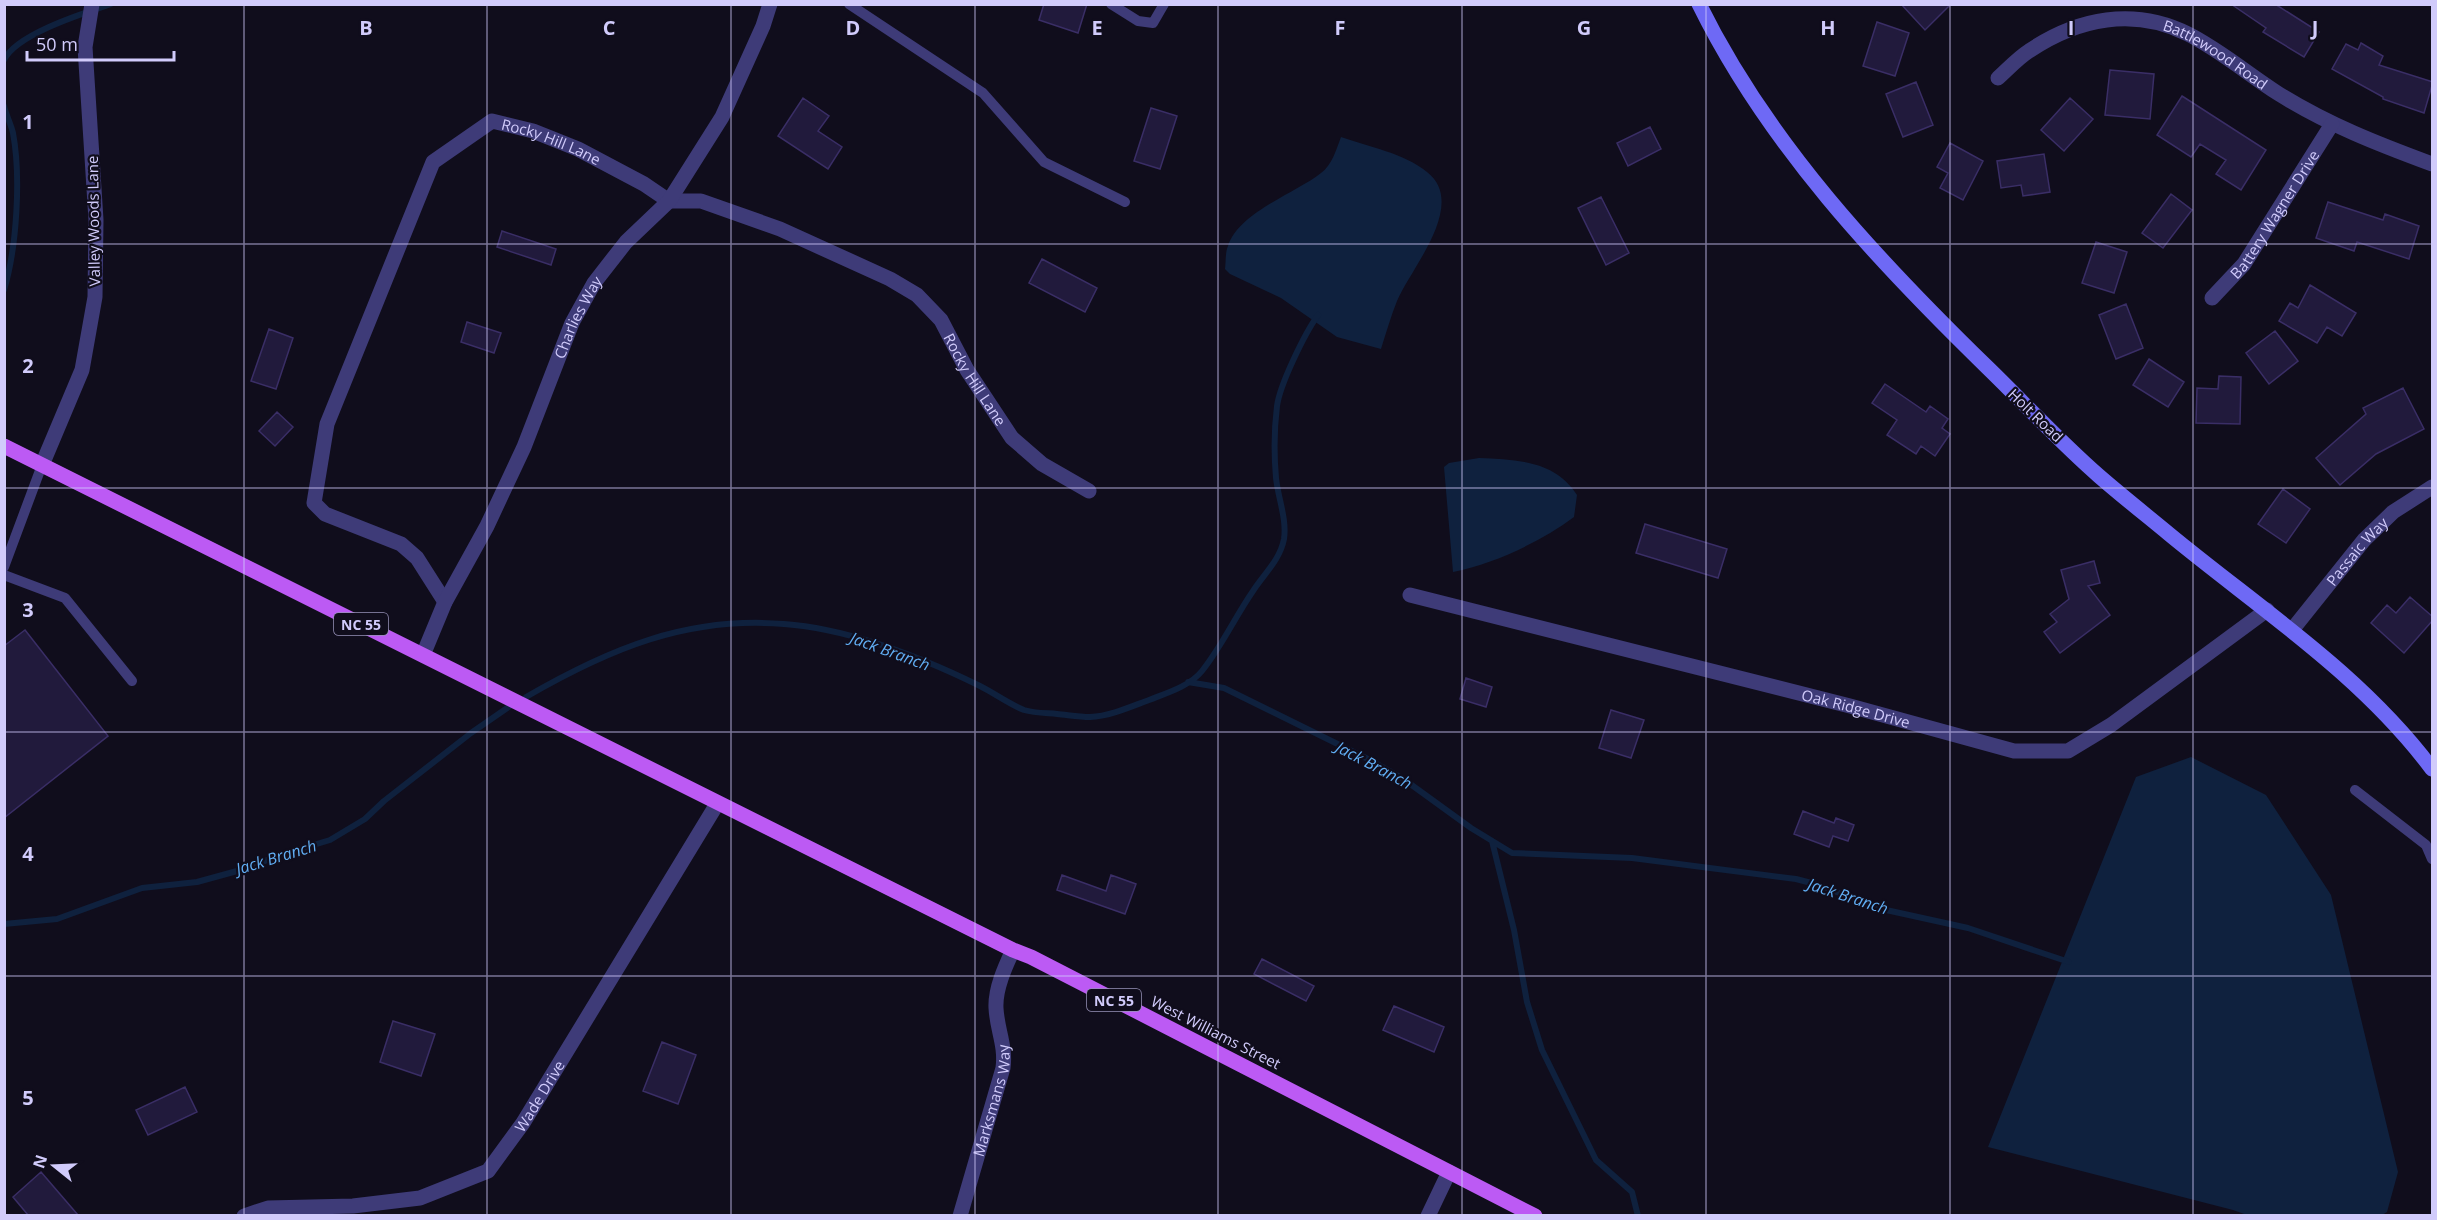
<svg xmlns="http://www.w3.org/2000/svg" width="2437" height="1220" viewBox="0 0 2437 1220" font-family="'Open Sans',sans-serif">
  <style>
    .water { fill: #0f213e }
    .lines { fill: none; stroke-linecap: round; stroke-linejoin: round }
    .stream { stroke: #0f213e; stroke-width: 6 }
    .building { fill: #211a3c; stroke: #3a2e66; stroke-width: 1.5 }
    .lane { stroke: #3e3b78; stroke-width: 10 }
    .street { stroke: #3e3b78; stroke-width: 15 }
    .secondary { stroke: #6e69f5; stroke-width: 15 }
    .primary { stroke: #bc5af4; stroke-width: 15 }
    .grid { fill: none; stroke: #d1cbfb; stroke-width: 1.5; stroke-opacity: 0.55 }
    .labels { text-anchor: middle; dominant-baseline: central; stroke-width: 4.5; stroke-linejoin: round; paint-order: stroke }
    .shield { fill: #100d1c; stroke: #9792b8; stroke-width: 1.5 }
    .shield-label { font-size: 14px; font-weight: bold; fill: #d1cbfb }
    .street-label { font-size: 15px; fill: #d1cbfb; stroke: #100d1c }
    .water-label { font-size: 16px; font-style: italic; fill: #61aef4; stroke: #100d1c }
    .grid-label { font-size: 20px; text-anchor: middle; font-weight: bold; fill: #d1cbfb; stroke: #100d1c; stroke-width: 4.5; stroke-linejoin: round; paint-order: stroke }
  </style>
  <rect width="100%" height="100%" fill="#100d1c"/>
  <!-- water -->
  <path class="water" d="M1341 137C1369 147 1404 153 1427 172 1468 204 1411 268 1397 301 1391 316 1386 333 1381 349L1337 337 1281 298 1230 274 1225 269C1226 262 1225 253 1228 246 1239 212 1296 193 1321 173 1332 165 1336 150 1341 137Z
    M1479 458C1517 460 1555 460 1577 495L1574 517C1540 542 1496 563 1453 572L1444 467 1449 463Z
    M2191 757 2266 795 2331 895 2398 1172 2387 1212 2382 1215H2247L2233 1210 1988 1147 2136 777Z"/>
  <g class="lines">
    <!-- stream -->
    <path class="stream" d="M4 60C16 34 84 13 111 4
      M4 106C6 115 11 124 13 133 21 176 17 247 4 290
      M1188 682 1224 688 1370 760 1402 778 1471 828 1512 853 1632 858 1796 879 1819 885 1877 908 1968 928 2069 962
      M526 697C609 649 687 616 784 624 850 629 921 657 980 686 994 693 1009 704 1024 710 1034 713 1046 713 1057 714 1068 715 1079 717 1090 717 1110 716 1130 707 1149 700 1167 693 1190 686 1202 671 1222 646 1235 617 1253 591 1264 574 1280 560 1284 539 1287 519 1278 498 1276 478 1274 455 1274 430 1277 406 1280 384 1305 333 1318 315
      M1492 841 1514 930 1527 1002 1542 1050 1596 1160 1632 1192 1638 1216
      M4 924 57 919 142 888 197 882 248 868 277 856 330 840 365 819 384 801 471 733 510 706"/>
  </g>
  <!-- building -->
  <path class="building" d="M1044 4H1087L1078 33 1039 20Z
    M1901 4H1951L1925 30Z
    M2231 4H2275L2319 32 2304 57 2263 32 2266 28Z
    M1877 22 1909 33 1895 76 1863 66Z
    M2361 43 2383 56 2379 65 2433 82 2424 113 2383 99V97L2332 69 2346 44 2358 50Z
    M2110 70 2154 74 2150 119 2105 115Z
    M1916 82 1933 125 1903 137 1886 94Z
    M2182 96 2266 150 2241 190 2216 174 2226 160 2200 144 2191 157 2157 135Z
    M803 98 829 116 818 131 842 147 828 169 778 136Z
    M2070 98 2093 119 2064 151 2041 130Z
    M1151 108 1177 116 1160 169 1134 161Z
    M1650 127 1661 149 1628 166 1617 143Z
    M1950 143 1983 161 1963 200 1940 188 1948 173 1937 167Z
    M2044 154 2050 192 2023 196 2021 185 2001 188 1997 161Z
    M2171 194 2192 210 2163 248 2142 233Z
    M1601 197 1629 253 1606 265 1578 208Z
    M2328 202 2383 220 2385 214 2419 226 2409 259 2357 242 2354 251 2316 238Z
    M502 231 556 249 551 265 497 247Z
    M2096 242 2127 252 2114 293 2082 283Z
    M1042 259 1097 288 1085 312 1029 283Z
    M2310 285 2356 313 2342 336 2327 327 2317 343 2279 321 2290 303 2298 308Z
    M2126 304 2143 348 2116 359 2099 315Z
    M467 322 501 333 494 353 461 342Z
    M269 329 293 338 276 389 251 381Z
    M2275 331 2298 361 2269 384 2246 353Z
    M2149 359 2184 382 2168 407 2133 385Z
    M2219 376 2241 377 2240 424 2196 423 2197 388 2218 389Z
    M1885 384 1926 412 1930 406 1948 419 1942 428 1950 434 1935 456 1921 446 1916 454 1887 435 1897 420 1872 403Z
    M2403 388 2424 429 2376 454 2340 485 2316 458 2366 414 2363 408Z
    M277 412 293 427 275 446 259 431Z
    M2283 489 2310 509 2286 543 2258 524Z
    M1645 524 1727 549 1718 578 1636 553Z
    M2094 561 2100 583 2088 586 2110 615 2060 653 2044 632 2057 622 2050 614 2069 599 2061 570Z
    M2410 597 2433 617V620L2404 653 2371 623 2387 605 2396 613Z
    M25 630 108 736 4 818V646Z
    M1466 678 1492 687 1486 707 1460 699Z
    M1611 710 1644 720 1631 758 1599 748Z
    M1803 811 1834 823 1836 818 1854 825 1848 841 1833 836 1829 847 1794 834Z
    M1062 875 1106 891 1111 875 1136 884 1125 914 1057 890Z
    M1262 959 1314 986 1306 1001 1254 974Z
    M1394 1006 1444 1027 1434 1052 1383 1030Z
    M393 1021 435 1034 421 1076 380 1062Z
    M662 1042 696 1055 678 1104 643 1091Z
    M185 1087 197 1112 148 1135 136 1110Z
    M41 1172 78 1215H28L13 1197Z"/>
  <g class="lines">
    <!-- lane -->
    <path class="lane" d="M849 4 983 93 1044 162 1125 202
      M1111 4 1138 21 1153 23 1164 4
      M4 567 42 465
      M4 575 65 598 132 681
      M2355 790 2426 845 2432 859"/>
    <!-- street -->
    <g class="street">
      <path id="s1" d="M1998 78C2008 69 2018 58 2029 51 2078 18 2134 7 2188 34 2220 50 2249 75 2279 94 2329 125 2378 144 2432 164"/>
      <path id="s2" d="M2212 298 2244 264 2332 124"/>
      <path d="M42 465 82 370 95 297 96 220 85 47 92 4"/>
      <path id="s3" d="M1410 595 1850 706 2014 751H2068L2111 725 2267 610"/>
      <path id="s4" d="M445 602 417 558 401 544 325 514 314 503 327 424 433 162 492 121 533 131 578 149 644 184 669 201H701L780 229 890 279 917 295 941 320 967 370 1012 438 1042 464 1089 491"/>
      <path id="s5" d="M2292 630 2364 540 2393 512 2432 487"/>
      <path id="s6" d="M423 655 445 602 487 526 524 447 572 323 594 283 626 242 669 201 722 117 763 26 770 4"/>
      <path id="s7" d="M244 1216 268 1208 353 1206 420 1198 488 1171 523 1123 717 804"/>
      <path id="s8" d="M960 1216 1003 1068C1006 1045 997 1030 996 1008 995 989 1005 967 1013 950"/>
      <path d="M1428 1216 1449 1172"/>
    </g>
    <!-- secondary -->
    <path class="secondary" d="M1699 4C1768 144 1877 260 1988 368 2025 404 2060 442 2099 476 2122 496 2146 515 2169 534 2260 609 2361 674 2432 769"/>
    <!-- primary -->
    <path class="primary" d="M4 446 1013 950 1031 957 1535 1216"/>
  </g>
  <!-- grid -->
  <path class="grid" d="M244 4V1216M487 4V1216M731 4V1216M975 4V1216M1218 4V1216M1462 4V1216M1706 4V1216M1950 4V1216M2193 4V1216M4 244H2432M4 488H2432M4 732H2432M4 976H2432"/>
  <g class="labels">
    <!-- shield labels -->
    <g class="shield">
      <rect x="334" y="613" width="54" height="22" rx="4.5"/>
      <rect x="1087" y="989" width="54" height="22" rx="4.5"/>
    </g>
    <g class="shield-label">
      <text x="361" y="624">NC 55</text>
      <text x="1114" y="1000">NC 55</text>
    </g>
    <!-- street labels -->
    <g class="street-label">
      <text stroke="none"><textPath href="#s1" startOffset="243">Battlewood Road</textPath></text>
      <text stroke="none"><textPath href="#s4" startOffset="668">Rocky Hill Lane</textPath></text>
      <text stroke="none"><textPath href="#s2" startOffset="105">Battery Wagner Drive</textPath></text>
      <text transform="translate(93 221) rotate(-91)">Valley Woods Lane</text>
      <text stroke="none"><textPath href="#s6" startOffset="372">Charlies Way</textPath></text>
      <text stroke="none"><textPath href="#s4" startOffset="1172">Rocky Hill Lane</textPath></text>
      <text transform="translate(2036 415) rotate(44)">Holt Road</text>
      <text stroke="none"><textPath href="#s5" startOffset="102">Passaic Way</textPath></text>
      <text stroke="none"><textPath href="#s3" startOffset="460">Oak Ridge Drive</textPath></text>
      <text transform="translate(1216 1032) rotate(27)">West Williams Street</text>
      <text stroke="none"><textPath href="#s7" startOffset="342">Wade Drive</textPath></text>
      <text stroke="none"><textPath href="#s8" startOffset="120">Marksmans Way</textPath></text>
    </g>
    <!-- water labels -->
    <g class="water-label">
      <text transform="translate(890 651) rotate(20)">Jack Branch</text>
      <text transform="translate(1374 765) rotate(28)">Jack Branch</text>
      <text transform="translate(276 857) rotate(-17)">Jack Branch</text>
      <text transform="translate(1848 896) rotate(18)">Jack Branch</text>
    </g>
  </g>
  <g class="grid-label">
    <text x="366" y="35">B</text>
    <text x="609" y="35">C</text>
    <text x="853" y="35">D</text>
    <text x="1097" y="35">E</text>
    <text x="1340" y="35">F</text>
    <text x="1584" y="35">G</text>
    <text x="1828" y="35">H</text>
    <text x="2071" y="35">I</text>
    <text x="2315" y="35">J</text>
    <text x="28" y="129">1</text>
    <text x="28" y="373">2</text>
    <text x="28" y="617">3</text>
    <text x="28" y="861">4</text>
    <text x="28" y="1105">5</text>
  </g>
  <!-- border -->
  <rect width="2437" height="1220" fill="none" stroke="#d1cbfb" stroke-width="12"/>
  <!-- north arrow -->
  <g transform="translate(54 1166) rotate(288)" stroke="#100d1c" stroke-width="4.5" paint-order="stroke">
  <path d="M0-4.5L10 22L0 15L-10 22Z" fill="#d1cbfb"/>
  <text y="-9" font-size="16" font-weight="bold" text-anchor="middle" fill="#d1cbfb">N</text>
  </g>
  <!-- scale -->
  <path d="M27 51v9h147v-9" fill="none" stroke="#d1cbfb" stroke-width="3"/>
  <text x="36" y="51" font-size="18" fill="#d1cbfb" stroke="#100d1c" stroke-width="4.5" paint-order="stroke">50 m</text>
</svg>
